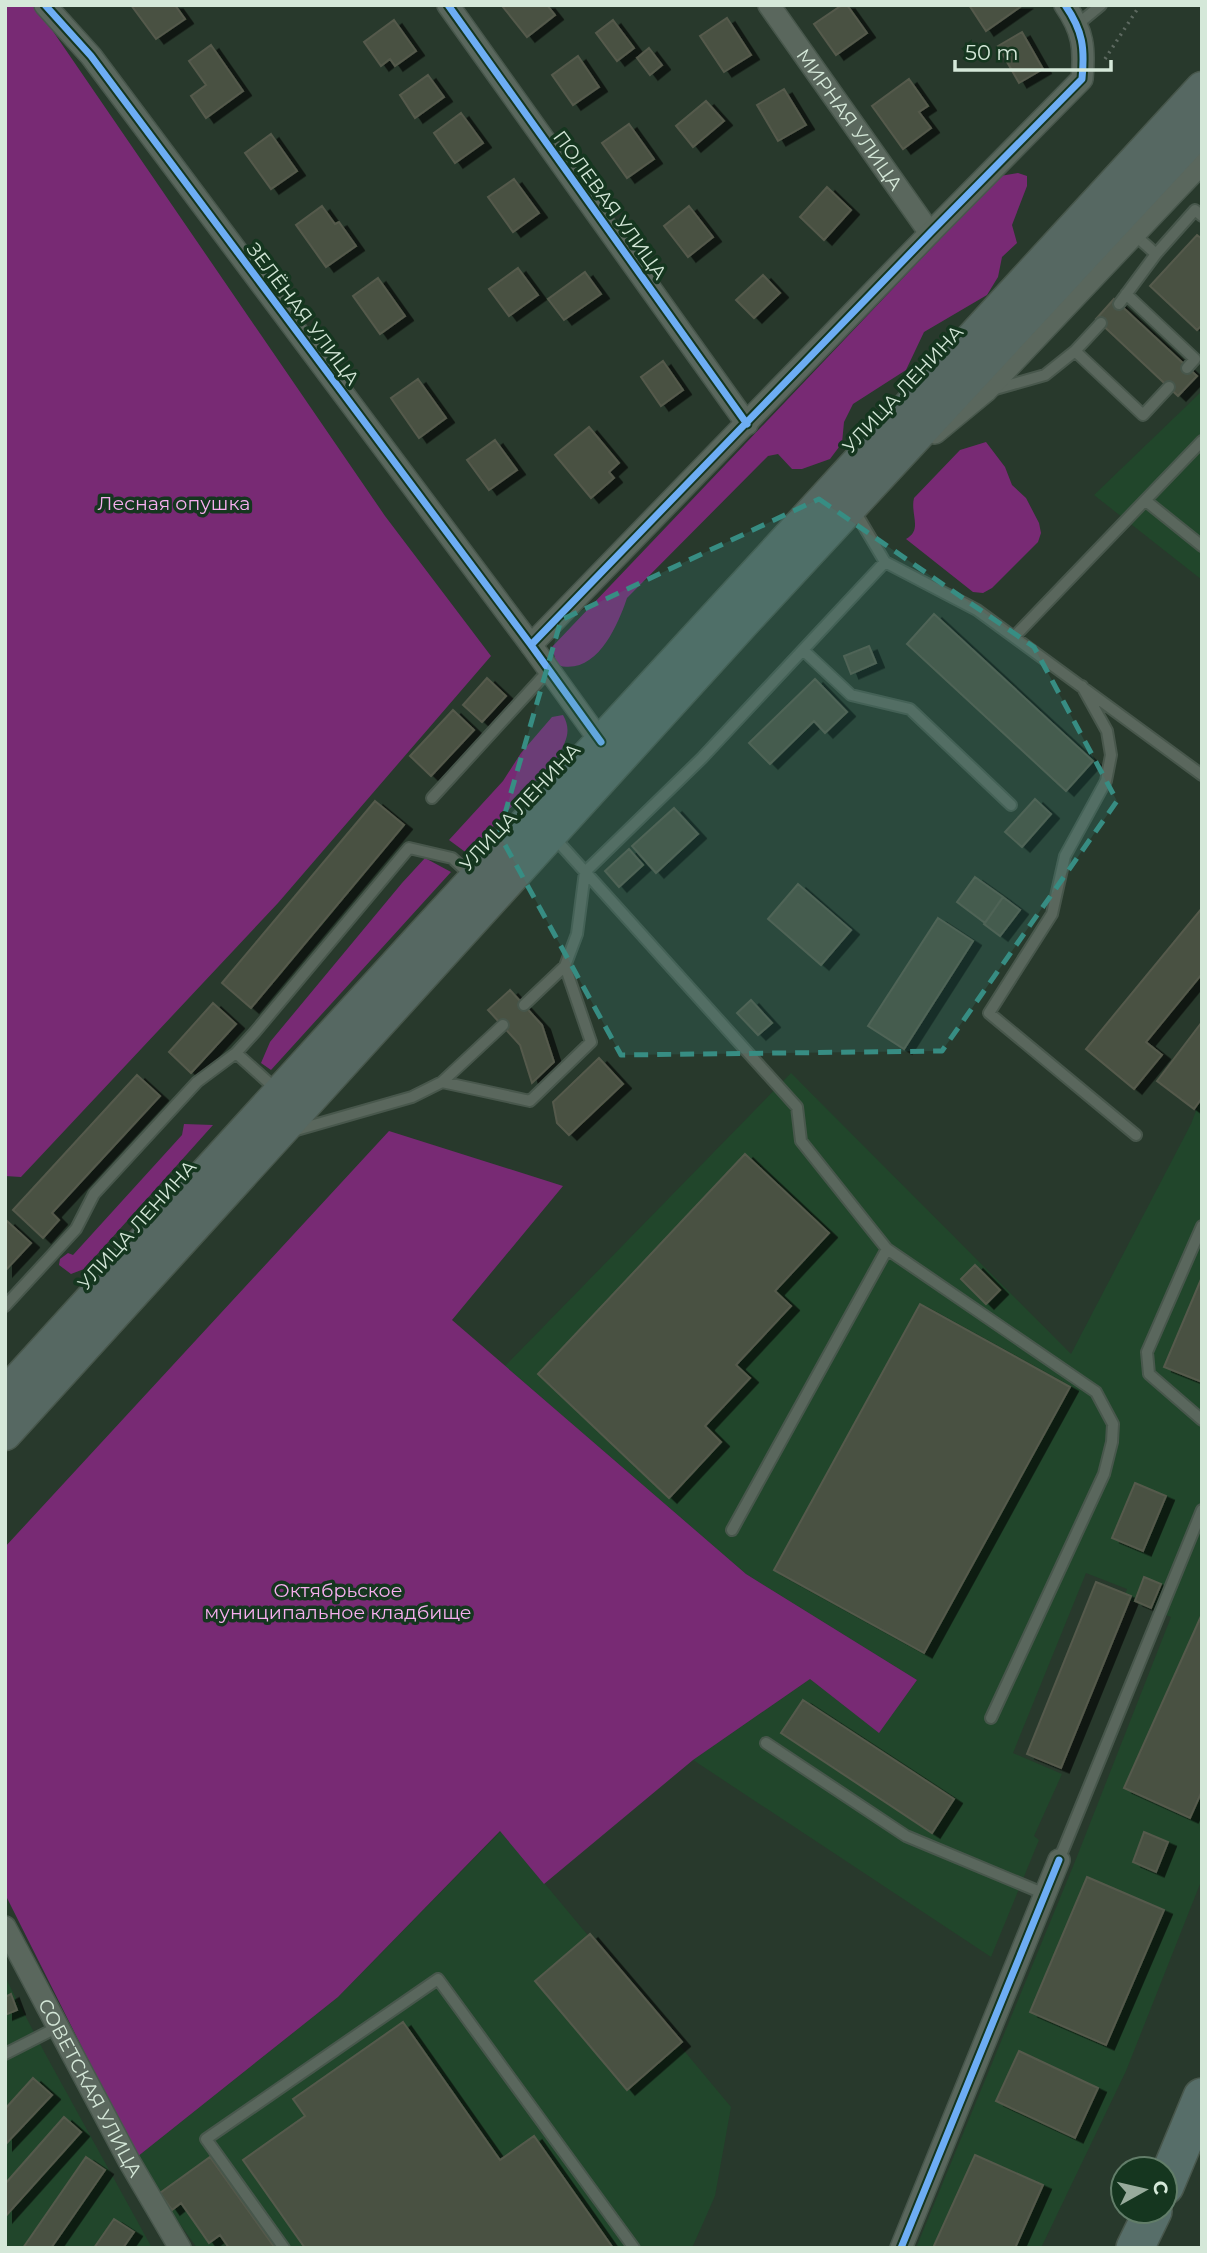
<svg xmlns="http://www.w3.org/2000/svg" width="1207" height="2253" viewBox="0 0 1207 2253" font-family="Montserrat,sans-serif">
  <style>
    .built { fill: #21462b }
    .green { fill: #782a74 }
    .building { fill: #4a5143; stroke: #555a4c; stroke-width: 2; filter: url(#shadow) }
    .lines { fill: none; stroke-linecap: round; stroke-linejoin: round }
    .lane-casing { stroke: #48574c; stroke-width: 14 }
    .street-casing { stroke: #48574c; stroke-width: 24 }
    .primary-casing { stroke: #48574c; stroke-width: 35 }
    .highway-casing { stroke: #48574c; stroke-width: 40 }
    .path { stroke: #5d6960; stroke-width: 3.5; stroke-dasharray: 2 5; stroke-linecap: butt }
    .lane { stroke: #5a675d; stroke-width: 10 }
    .street { stroke: #5a675d; stroke-width: 21 }
    .primary { stroke: #566862; stroke-width: 32 }
    .highway { stroke: #576e69; stroke-width: 37 }
    .cycleway-casing { stroke: #15361f; stroke-width: 11 }
    .cycleway { stroke: #6dadf4; stroke-width: 7 }
    .marked { fill: #378d83; fill-opacity: 0.2; stroke: #378d83; stroke-width: 5; stroke-dasharray: 14 9; stroke-linejoin: round }
    .labels { text-anchor: middle; dominant-baseline: central; stroke-width: 7; stroke-linejoin: round; paint-order: stroke }
    .street-label { font-size: 19px; fill: #d5e8d9; stroke: #15361f }
    .park-label { font-size: 19px; fill: #f7afef; stroke: #15361f }
  </style>
  <defs>
    <filter id="shadow"><feDropShadow dx="8" dy="4.5" stdDeviation="0" flood-color="#0009"/></filter>
  </defs>
  <rect width="100%" height="100%" fill="#28392c"/>
  <!-- built -->
  <path class="built" d="M1202 391V580L1094 495Z
    M791 1073 1071 1354 1191 1124 1202 1095V1879L1126 2071 1041 2248H916L1076 1859 1171 1617 1124 1598 1127 1589 1086 1573 1013 1753 1062 1774 1034 1836 1039 1840 991 1957 693 1760 810 1679 879 1732 917 1680 746 1574 505 1366Z
    M501 1831 731 2107 715 2196 692 2248H227L225 2244 220 2248H197L159 2195 137 2157 338 1997Z
    M5 1977 47 2057 152 2248H5Z"/>
  <!-- green -->
  <path class="green" d="M5 5H35L385 516 491 656 278 903 21 1177 5 1176Z
    M1018 173 1027 176V186L1012 225 1017 243 1002 257 998 277 987 295 924 332 906 370 853 404 844 422 842 443 830 459 802 469H792L778 454 768 456 627 598C617 628 595 677 557 665L552 647 1000 176Z
    M986 442 1005 467 1012 485 1026 498 1039 523 1041 533 1038 542 992 588 983 593 973 592 906 539C923 530 910 514 914 498L960 450Z
    M563 715C572 731 566 741 558 756L468 854 449 840 503 781 521 753 552 717Z
    M425 858 451 872 271 1070 261 1063 270 1042 402 883Z
    M184 1124 213 1125 84 1269 71 1274 59 1265 60 1259 68 1253 73 1255 182 1135Z
    M389 1131 563 1186 452 1320 746 1574 917 1680 879 1733 810 1679 693 1760 544 1884 500 1831 338 1997 137 2157 5 1894V1547Z"/>
  <!-- building -->
  <path class="building" d="M131 5H175L185 19 156 39Z
    M505 5H547L555 15 527 37 503 7Z
    M842 5H847L867 33 836 55 814 24Z
    M969 5H1023L986 31Z
    M727 18 751 55 724 72 700 36Z
    M394 20 416 51 395 66 390 59 381 66 364 42Z
    M613 20 634 48 617 61 596 33Z
    M1022 32 1043 69 1019 83 998 46Z
    M211 45 243 91 206 118 191 96 206 85 189 61Z
    M649 48 662 65 650 75 637 58Z
    M578 56 599 87 573 105 552 75Z
    M428 75 444 97 415 118 400 95Z
    M909 79 928 106 919 112 931 128 903 149 872 106Z
    M784 89 806 125 778 141 757 105Z
    M706 101 724 121 693 147 676 126Z
    M461 113 483 143 455 163 434 133Z
    M629 124 654 159 627 178 602 143Z
    M271 134 297 171 271 189 245 153Z
    M514 179 539 213 513 232 488 197Z
    M827 187 851 210 824 240 800 217Z
    M322 206 335 224 339 222 356 246 326 267 296 225Z
    M689 206 713 237 688 257 664 226Z
    M1197 235 1202 239V325L1197 330 1150 286Z
    M518 268 538 295 509 316 489 289Z
    M585 272 601 294 564 320 548 299Z
    M763 275 780 293 754 318 736 300Z
    M378 278 405 316 380 334 353 296Z
    M1114 299 1197 376 1178 396 1096 319Z
    M663 361 683 390 661 406 641 377Z
    M418 379 446 418 419 438 391 398Z
    M589 427 619 463 609 472 614 478 591 498 555 455Z
    M495 440 517 470 489 490 467 460Z
    M934 614 1093 761 1066 791 907 644Z
    M869 646 876 663 851 674 844 656Z
    M487 678 506 696 482 722 463 705Z
    M815 679 847 712 825 733 814 721 770 764 749 743Z
    M453 710 474 730 431 776 410 756Z
    M1035 799 1051 814 1022 847 1005 832Z
    M375 801 404 825 251 1008 222 983Z
    M674 808 698 834 656 873 632 846Z
    M629 849 643 865 619 887 605 871Z
    M975 877 1003 897 985 923 957 902Z
    M798 884 851 930 821 965 768 919Z
    M1003 897 1020 910 1000 936 984 924Z
    M1202 908V974L1146 1042 1162 1055 1134 1089 1086 1049Z
    M938 918 973 941 904 1049 868 1026Z
    M510 990 542 1025 554 1062 532 1083 520 1045 488 1010Z
    M751 1000 772 1023 758 1035 737 1013Z
    M213 1003 236 1024 191 1073 169 1052Z
    M1202 1022V1098L1194 1109 1157 1081Z
    M599 1058 623 1084 569 1135 557 1123 553 1102Z
    M137 1075 160 1096 52 1213 59 1220 43 1238 13 1210Z
    M745 1154 829 1233 775 1291 791 1306 736 1365 750 1378 705 1426 721 1442 669 1498 538 1374Z
    M7 1221 31 1243 5 1271V1223Z
    M975 1265 1000 1290 986 1304 961 1279Z
    M1202 1277V1382L1164 1367Z
    M920 1304 1070 1387 924 1653 774 1570Z
    M1135 1483 1166 1496 1143 1551 1112 1538Z
    M1144 1577 1161 1584 1151 1608 1135 1601Z
    M1096 1582 1131 1596 1061 1768 1027 1754Z
    M1202 1614V1791L1190 1818 1124 1788Z
    M803 1700 954 1799 932 1833 781 1733Z
    M1144 1832 1168 1842 1156 1872 1133 1862Z
    M1087 1877 1164 1910 1106 2045 1030 2012Z
    M590 1934 682 2042 627 2090 535 1981Z
    M11 1994 17 2010 5 2015V1997Z
    M403 2022 500 2160 534 2136 613 2248H305L243 2160 305 2116 293 2099Z
    M1019 2051 1098 2088 1075 2138 996 2101Z
    M33 2078 52 2095 5 2145V2109Z
    M64 2117 81 2132 5 2217V2184Z
    M975 2155 1043 2185 1015 2248H933Z
    M86 2157 105 2170 51 2248H23Z
    M210 2157 275 2248H229L220 2235 209 2243 181 2203 172 2210 160 2193Z
    M114 2219 134 2232 123 2248H94Z"/>
  <g class="lines">
    <!-- lane casing -->
    <g class="lane-casing">
      <path id="lane" d="M1078 24 1101 5
        M1156 254 1195 210 1202 216
        M1126 294 1195 359 1187 368
        M1119 304 1156 254 1135 235
        M1075 351 1143 415 1169 387
        M992 390 1045 375 1075 351 1101 323
        M1146 501 1202 546
        M885 562 977 610 1202 775
        M1014 637 1202 441
        M803 650 851 695 910 709 1011 805
        M1082 686 1107 731 1111 755 1106 781 1065 856 1052 914 989 1013 1136 1135
        M432 798 549 670
        M552 835 797 1107 801 1141 887 1249 1096 1392 1113 1424 1112 1442 1104 1474 991 1718
        M524 1005 565 966 577 934 585 872 702 758 885 562 853 508
        M236 1053 278 1091
        M442 1082 530 1101 591 1042 565 966
        M293 1131 412 1097 442 1082 503 1025
        M1202 1226 1147 1352 1149 1374 1202 1420
        M5 1306 76 1229 94 1194 197 1082 236 1053 255 1032 409 848 452 858 473 877
        M732 1530 887 1249
        M766 1743 906 1836 1045 1894
        M1059 1860 1202 1510
        M5 2054 58 2027
        M284 2248 206 2139 438 1979 634 2248"/>
    </g>
    <!-- street casing -->
    <g class="street-casing">
      <g id="street">
        <path d="M45 5 91 56 531 645"/>
        <path d="M448 5 747 424"/>
        <path id="s1" d="M769 5 930 233"/>
        <path d="M935 433 986 391 1202 163"/>
        <path d="M601 742 531 645 930 233 1082 79C1085 48 1083 31 1065 5"/>
        <path id="s2" d="M5 1927 129 2161 180 2248"/>
        <path d="M901 2248 1059 1860"/>
      </g>
    </g>
    <!-- primary casing -->
    <g class="primary-casing">
      <path id="primary" d="M5 1394 424 934 1202 88
        M5 1434 743 623 1202 128"/>
    </g>
    <!-- highway casing -->
    <g class="highway-casing">
      <path id="highway" d="M1165 2186 1202 2097
        M1135 2248 1153 2211"/>
    </g>
    <!-- path -->
    <path class="path" d="M1105 59 1140 5"/>
    <!-- lane -->
    <use href="#lane" class="lane"/>
    <!-- street -->
    <use href="#street" class="street"/>
    <!-- primary -->
    <use href="#primary" class="primary"/>
    <!-- highway -->
    <use href="#highway" class="highway"/>
    <!-- cycleway casing -->
    <g class="cycleway-casing">
      <path id="cycleway" d="M45 5 91 56 531 645
        M448 5 747 424
        M601 742 531 645 930 233 1082 79C1085 48 1083 31 1065 5
        M901 2248 1059 1860"/>
    </g>
    <!-- cycleway -->
    <use href="#cycleway" class="cycleway"/>
  </g>
  <!-- marked area -->
  <path class="marked" d="M819 499 1034 647 1117 801 942 1051 621 1055 499 834 561 620Z"/>
  <g class="labels">
    <!-- street labels -->
    <g class="street-label">
      <text stroke="none"><textPath href="#s1" startOffset="140">МИРНАЯ УЛИЦА</textPath></text>
      <text transform="translate(610 205) rotate(54)">ПОЛЕВАЯ УЛИЦА</text>
      <text transform="translate(303 314) rotate(53)">ЗЕЛЁНАЯ УЛИЦА</text>
      <text transform="translate(903 389) rotate(-47)">УЛИЦА ЛЕНИНА</text>
      <text transform="translate(520 807) rotate(-47)">УЛИЦА ЛЕНИНА</text>
      <text transform="translate(137 1225) rotate(-48)">УЛИЦА ЛЕНИНА</text>
      <text stroke="none"><textPath href="#s2" startOffset="182">СОВЕТСКАЯ УЛИЦА</textPath></text>
    </g>
    <!-- park labels -->
    <g class="park-label">
      <text x="174" y="503">Лесная опушка</text>
      <text x="338" y="1590">Октябрьское<tspan x="338" dy="22">муниципальное кладбище</tspan></text>
    </g>
  </g>
  <!-- border -->
  <rect width="1207" height="2253" fill="none" stroke="#d5e8d9" stroke-width="14"/>
  <!-- north arrow -->
  <g transform="translate(1144 2190) rotate(82)"><circle r="33" fill="#15361f" stroke="#627d69" stroke-width="2"/>
  <path d="M0-5L12 26L0 18L-12 26Z" fill="#98ab9c"/>
  <text y="-10" font-size="19" font-weight="bold" text-anchor="middle" fill="#d5e8d9">С</text>
  </g>
  <!-- scale -->
  <path d="M955 60v10h156v-10" fill="none" stroke="#d5e8d9" stroke-width="3.5"/>
  <text x="965" y="60" font-size="21" fill="#d5e8d9" stroke="#15361f" stroke-width="5" paint-order="stroke">50 m</text>
</svg>
